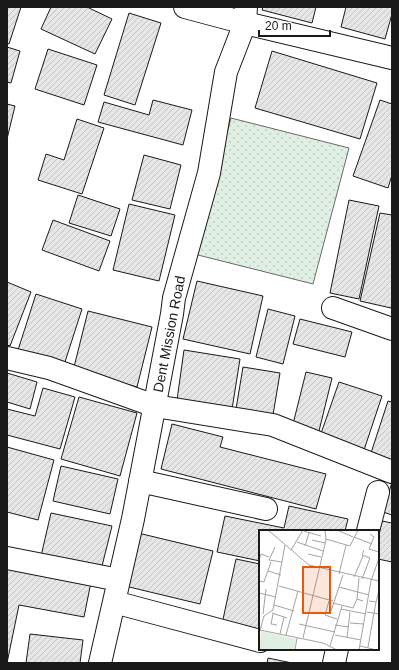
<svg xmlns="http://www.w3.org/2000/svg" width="399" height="670" viewBox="0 0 399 670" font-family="Arial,sans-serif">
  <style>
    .park { fill: url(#park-dots); stroke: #6a6a6a }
    .building { fill: url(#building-hatch); stroke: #1a1a1a }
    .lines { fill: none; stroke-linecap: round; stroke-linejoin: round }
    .minor-casing { stroke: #1a1a1a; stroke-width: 24 }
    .minor { stroke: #fff; stroke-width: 22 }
    .labels { text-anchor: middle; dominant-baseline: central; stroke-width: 3; stroke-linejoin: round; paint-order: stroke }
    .street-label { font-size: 14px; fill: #1a1a1a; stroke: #fff }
    .inset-road { fill: none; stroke: #a3a3a3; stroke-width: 1 }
    .view { fill: #e8590c; fill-opacity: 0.15; stroke: #e8590c; stroke-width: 2 }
    .inset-edge { fill: none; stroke: #1a1a1a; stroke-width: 2 }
  </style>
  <defs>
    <pattern id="park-dots" width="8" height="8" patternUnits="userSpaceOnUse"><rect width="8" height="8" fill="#e0efe3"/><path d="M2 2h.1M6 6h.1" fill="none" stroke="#c0ccc2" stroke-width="1.8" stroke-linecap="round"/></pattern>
    <pattern id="building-hatch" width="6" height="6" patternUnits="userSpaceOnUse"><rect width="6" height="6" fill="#e6e6e6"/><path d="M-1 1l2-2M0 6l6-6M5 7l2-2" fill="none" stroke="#c5c5c5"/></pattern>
  </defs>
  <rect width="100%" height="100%" fill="#fff"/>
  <!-- park -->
  <path class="park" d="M231 118 349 148 313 284 194 254Z"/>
  <!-- building -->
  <path class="building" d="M7 7H21L9 44 7 43Z
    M51 7H87L112 19 95 54 41 29Z
    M263 7H316L312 23 262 10Z
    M346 7H392V14L385 39 341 27Z
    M129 13 161 23 135 105 104 95Z
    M7 47 20 51 11 83 7 82Z
    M48 49 97 65 84 105 35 89Z
    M272 51 377 83 360 139 255 108Z
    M153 100 192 110 183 145 98 122 104 102 149 115Z
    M380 100 392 104V175L388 188 353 176Z
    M7 104 15 106 7 139Z
    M77 119 104 128 82 194 38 180 46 154 64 160Z
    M144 155 181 165 170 209 132 200Z
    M78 195 120 209 111 236 69 223Z
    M349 200 379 206 359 299 330 293Z
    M129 204 175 215 159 281 113 270Z
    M380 213 392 215V304L391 308 360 301Z
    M53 220 110 241 99 271 42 250Z
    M197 281 263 296 250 354 183 339Z
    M7 282 31 292 10 346 7 345Z
    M36 294 82 309 64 365 18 350Z
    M268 309 295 316 283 364 256 357Z
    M88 311 152 327 137 387 73 371Z
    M300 319 352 332 345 357 293 344Z
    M184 350 240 359 232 409 177 400Z
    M243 367 280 373 273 415 236 409Z
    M306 372 332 378 318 435 292 428Z
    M7 373 37 382 30 409 7 402Z
    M339 382 382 396 362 456 318 442Z
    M43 388 75 397 60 449 7 435V409L35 416Z
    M79 397 137 413 120 476 61 459Z
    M388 401 392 402V466L369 459Z
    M172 424 223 437 220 447 326 474 316 509 161 469Z
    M7 447 54 460 38 520 7 512Z
    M61 466 118 479 110 514 53 501Z
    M392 482V515L383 512Z
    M289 506 348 519 345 531H260V561L217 552 225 516 284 528Z
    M51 513 112 526 101 570 41 556Z
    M382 521 392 523V562L378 559V537Z
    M138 533 213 551 200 604 125 586Z
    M236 559 260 564V632L222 624Z
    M7 565 91 582 84 617 19 605 7 663Z
    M30 634 83 640 80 663H26Z
    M268 658 292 663H267Z"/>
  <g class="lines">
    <!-- minor casing -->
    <g class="minor-casing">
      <path id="minor" d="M185 7 245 23 392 58
        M333 308 392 329
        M7 358 49 368 155 406 273 425 392 472
        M140 481 266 509
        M368 531 378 492
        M7 558 119 580
        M114 602 260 641
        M100 663 133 519 172 314 174 298 209 173 226 72 245 23 246 7
        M334 663 337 649"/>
    </g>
    <!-- minor -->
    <use href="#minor" class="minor"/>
  </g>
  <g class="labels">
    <!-- street labels -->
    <g class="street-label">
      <text transform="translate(169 334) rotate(-79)">Dent Mission Road</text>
    </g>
  </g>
  <!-- overview -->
  <g transform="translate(259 530)">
    <rect width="120" height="120" fill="#fff"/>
    <path d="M2 101 37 109 35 120H0Z" fill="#e0efe3"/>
    <path class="inset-road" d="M9 0 50 35 120 51M78 0 94 7M45 1 62 6M111 4 115 7 110 19 120 22M95 7 113 14M67 9 91 16 99 0M53 10 66 13M38 12 64 21M46 16 50 3M16 17 10 30 23 32M32 20 44 0M49 24 62 27M0 30 2 24 10 27M9 41 22 45M80 44 87 15M95 47 104 26M103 49 111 28 103 25 105 20M0 51 5 52 12 32M20 56 74 71M80 57 110 65M0 63 17 67M98 69 100 48M70 71 66 85 78 89M117 72 120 60M74 73 94 78 98 69 104 71M15 75 35 81M82 79 107 84M72 81 84 45M108 82 120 84M13 83 28 88M4 84 7 59M14 84 12 94 18 95M91 93 105 94M40 94 76 102M76 95 90 97M1 100 64 113 78 120M0 104 5 86 14 80 26 15M21 104 25 87M27 105 39 61M76 105 102 110M44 108 67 10 66 0M88 108 91 82M71 116 83 76M101 116 114 119M109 117 117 72 110 71M36 120 38 108M100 120 112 51 120 28"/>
    <path class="view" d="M44 37H71V83H44Z"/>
    <rect width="120" height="120" class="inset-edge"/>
  </g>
  <!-- border -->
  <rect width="399" height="670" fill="none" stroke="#1a1a1a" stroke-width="16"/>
  <!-- scale -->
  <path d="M259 30v6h71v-6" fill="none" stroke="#1a1a1a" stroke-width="2"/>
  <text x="265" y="30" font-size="12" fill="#1a1a1a" stroke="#ffffff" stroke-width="3" paint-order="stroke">20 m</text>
</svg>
